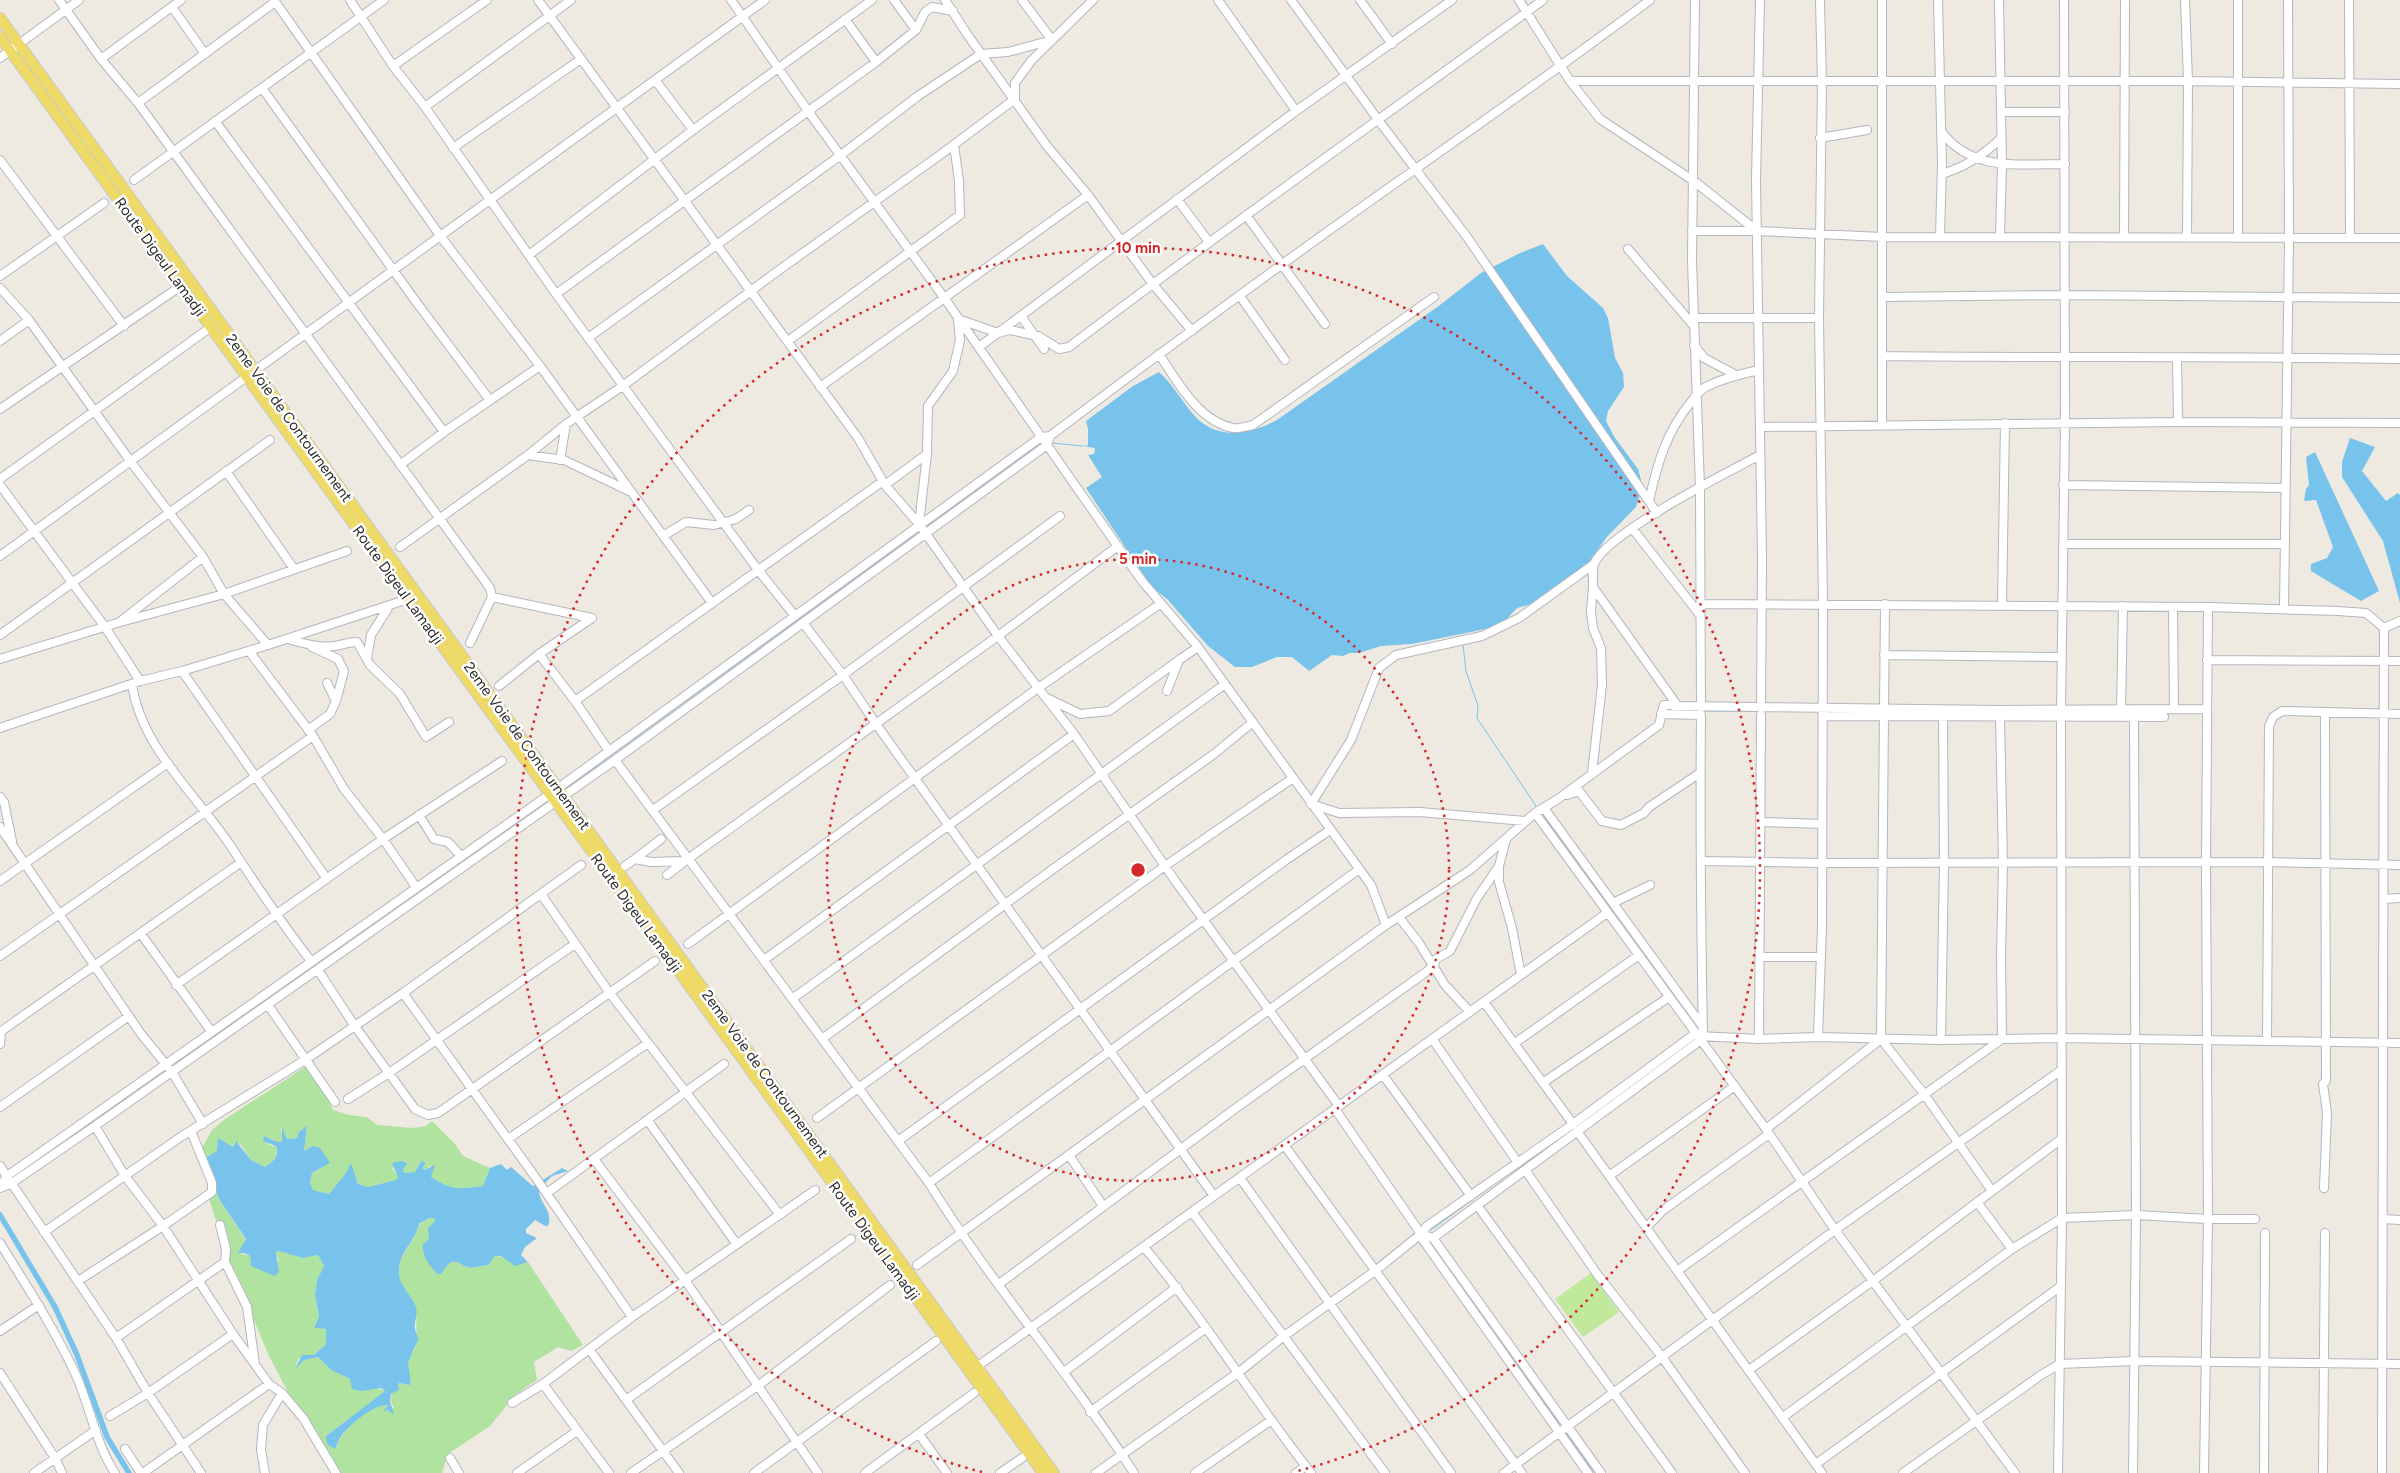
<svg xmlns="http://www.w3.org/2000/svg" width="2400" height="1473" viewBox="0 0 2400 1473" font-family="Figtree,sans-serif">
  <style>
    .green { fill: #b0e3a0 }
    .pitch { fill: #c1e99c }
    .water { fill: #78c3ec }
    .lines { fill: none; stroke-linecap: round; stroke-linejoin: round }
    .stream { stroke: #78c3ec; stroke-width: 1 }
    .canal { stroke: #78c3ec; stroke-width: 5.5 }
    .minor-casing { stroke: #b4b6c0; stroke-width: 10 }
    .major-casing { stroke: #c9c9c9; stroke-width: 12 }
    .minor { stroke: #fff; stroke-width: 8 }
    .major { stroke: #eeda67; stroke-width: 10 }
    .ring { fill: none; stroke: #d62828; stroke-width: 2.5; stroke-dasharray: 2.5 5 }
    .labels { text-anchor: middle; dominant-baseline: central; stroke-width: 5; stroke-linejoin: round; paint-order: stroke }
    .street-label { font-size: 15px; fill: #2e2e2e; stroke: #fff }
    .centre { fill: #d62828; stroke: #fff; stroke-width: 2.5 }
    .ring-label { font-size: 15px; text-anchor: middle; font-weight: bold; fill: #d62828; stroke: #fff; stroke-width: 5; stroke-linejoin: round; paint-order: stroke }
  </style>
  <rect width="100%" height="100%" fill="#eeeae1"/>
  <!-- green -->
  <path class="green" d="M305 1067 324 1092 333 1110 349 1115 367 1117 377 1125 412 1128 426 1126 432 1121 455 1144 463 1156 490 1168 483 1186C457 1189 453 1191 431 1177V1165L425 1170 420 1164 415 1172 404 1173 403 1170 406 1163 392 1168 399 1177 396 1180 368 1187 358 1184 351 1164 346 1173 329 1194 312 1190 310 1183 312 1173 322 1168 313 1146 304 1151 307 1127 297 1138 287 1139 281 1127 283 1142 274 1141 264 1136 269 1145 276 1146C280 1157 272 1161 265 1167L251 1160 241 1145 235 1142 215 1182 219 1199 246 1240 239 1253 250 1256 251 1266 279 1262 276 1252 278 1251 303 1258 318 1255 324 1266 317 1280 315 1295 319 1316 314 1327 326 1329V1344L314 1355 299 1358 295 1367 304 1360 318 1357 331 1370 350 1379 385 1391 326 1436 333 1447 337 1446C340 1432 372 1402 388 1406L384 1410 394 1408C388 1398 392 1393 398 1383L411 1385C410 1378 407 1368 408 1362 409 1357 413 1353 415 1348 417 1341 417 1315 415 1307 413 1293 396 1287 399 1269 402 1249 415 1243 419 1225L429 1218H434L435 1221 429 1228 441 1274C454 1254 454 1263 470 1268L488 1265 494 1256C504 1256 516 1262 526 1263L528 1262 583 1345 571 1351 558 1347 534 1362 537 1380 515 1395 490 1426 448 1454 442 1473H341L339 1471 301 1417 269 1356 226 1254 207 1192 211 1184 202 1148 212 1130 225 1119Z"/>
  <!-- pitch -->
  <path class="pitch" d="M1591 1273 1619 1312 1583 1337 1555 1299Z"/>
  <!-- water -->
  <path class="water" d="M1543 244 1567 276 1603 308 1608 318 1615 358 1623 373 1624 387 1608 411 1606 421 1615 438 1638 469 1641 480 1639 498 1636 507 1606 538 1585 568 1535 603 1517 608 1500 626 1412 644 1381 646 1359 653H1350L1343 656 1332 655 1309 671 1292 657H1277L1252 667H1235L1208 646 1168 600 1151 586 1086 488 1102 477 1088 455 1094 454 1095 448 1088 447V429L1086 421 1133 386 1159 372C1172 383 1181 400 1193 414 1216 441 1249 435 1277 420L1440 305 1481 273 1518 254Z
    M2350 438 2375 447 2362 471 2386 501 2398 493 2400 495V603L2383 541 2342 477V462Z
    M2315 452 2379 591 2361 601 2311 571V564L2327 558 2333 547 2316 500 2304 501 2306 489 2309 485 2306 457Z
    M307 1126 304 1151 313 1146 320 1148 330 1163 312 1173 310 1183 313 1190 329 1194 346 1173 351 1163 358 1184 368 1187 396 1180 398 1177 392 1163 402 1161 407 1163 403 1170 404 1173 415 1172 422 1160 425 1163 423 1168 424 1170 435 1165 431 1177C453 1191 458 1189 483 1186L490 1168 501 1164 507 1170 511 1167 533 1186 562 1168 568 1171 552 1176 539 1189C538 1203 554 1210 548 1226H545L535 1220 526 1229V1233L537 1238 525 1247 521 1255 528 1262 515 1266 501 1256H495L488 1265 470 1268C454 1263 454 1254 441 1274H437C429 1264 422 1257 423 1244L429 1239 428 1228 435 1221 434 1218H429L419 1224C415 1243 400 1250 399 1270 398 1286 410 1292 415 1305 419 1314 414 1320 415 1328 415 1332 418 1335 418 1340L408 1362 411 1385 398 1383 399 1390 391 1394 390 1401 394 1415 388 1410 383 1411 388 1406C375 1402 346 1428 340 1438 338 1441 337 1445 335 1449L327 1444 326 1436 385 1391 381 1388 362 1391 352 1389 350 1379 331 1370 318 1357 304 1360 295 1369 302 1355H314L326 1344V1329L314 1328 319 1316 315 1295 317 1280 324 1266 318 1255 303 1258 278 1251 276 1252 279 1272 275 1276 251 1266 250 1256 244 1253H238L246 1239 219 1199 207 1157 217 1151 218 1138 233 1147 236 1141 251 1160 265 1167C273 1161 280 1157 276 1146L263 1141 264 1136 274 1141 282 1142V1127L287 1139 297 1138 299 1132Z"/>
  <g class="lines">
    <!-- stream -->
    <path class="stream" d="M1052 443 1083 446
      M1085 446H1088
      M925 527 1038 445
      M1463 645 1466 671 1478 706 1477 718 1536 806
      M1686 711H1690
      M1707 711H1753
      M1769 711H1780
      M572 784 920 531
      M1542 814 1566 849
      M1612 912 1696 1026
      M1661 1064 1695 1039
      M172 1065 541 806
      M124 1098 166 1069
      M1431 1230 1500 1180
      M1468 1297 1560 1425
      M1566 1433 1595 1473"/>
    <!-- canal -->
    <path class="canal" d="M0 1215 55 1307 77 1355 107 1437 129 1473"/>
    <!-- minor casing -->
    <g class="minor-casing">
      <path id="minor" d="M59 0 101 59 138 103 191 176 490 588 492 597 470 643
        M274 0 441 237 540 366 712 603
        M350 0 393 66 425 107 556 294 758 570 795 616
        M538 0 858 438 885 485 919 524 998 636 1074 734 1176 882 1339 1106
        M731 0 808 111 945 299 1142 581 1198 647 1371 885 1386 925
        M894 0 916 30
        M945 0 967 34 1047 146 1088 195 1152 283 1192 331
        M1218 0 1296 111
        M1291 0 1379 121 1467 237 1657 513
        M1360 0 1392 44
        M1519 0 1570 81 1600 119 1694 181 1757 231
        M1695 0 1692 261 1700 488 1701 708
        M1760 0 1756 180 1762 558 1761 708
        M1882 0V425
        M1938 0 1942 164 1940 237
        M1999 0 2002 164 2000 237
        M2185 0 2188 81 2187 238
        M2238 0V238
        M2349 0 2350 238
        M172 7 205 54
        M845 19 876 62
        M0 58 79 0
        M101 59 181 0
        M393 66 487 0
        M655 80 693 130
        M1570 81H2188L2400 84
        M262 88 417 303 489 399
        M138 103 275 2
        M425 107 571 0
        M2001 112H2065
        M215 121 444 432 540 366
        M1941 131C1971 172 2019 164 2065 164
        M1820 138 1867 130
        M453 148 581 59
        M0 160 124 326
        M1942 174C1965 167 1984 155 2001 138
        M134 180 384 0
        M1177 199 1209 242
        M1246 215 1325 324
        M1692 231H1757L1882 237 2400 238
        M2124 237 2125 0
        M1628 249 1693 325
        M529 255 693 130 872 0
        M0 276 104 203
        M0 288 29 320 131 462 203 557 224 594 268 645
        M556 294 876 62 916 30 925 12 932 7 953 11
        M1240 296 1285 360
        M1882 297 2064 295 2400 298
        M1021 316 1044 349
        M1693 318H1819
        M961 320 998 333 1010 330 1038 336 1059 349 1069 347C1225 228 1385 116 1543 0
        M588 338 841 155 918 96 981 54 1008 52 1052 40 1022 0
        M0 341 29 320
        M788 341 960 215 959 181 954 145
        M1694 345 1704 358 1736 375
        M979 347 1296 111 1452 0
        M1159 354C1177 381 1198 421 1233 428 1239 429 1247 426 1253 425L1434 297
        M1882 356C2055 358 2227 356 2400 359
        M2177 357 2178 422
        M820 387 1088 195
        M0 409 181 286
        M1760 427 2178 422 2400 423
        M1050 436C1171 345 1293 255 1417 168 1495 113 1573 58 1650 0
        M528 455 564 460 629 491
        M560 460 566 424
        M400 465 444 432
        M226 471 294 569
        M0 479 211 327
        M0 485 105 627 140 681
        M885 485 927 454
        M2063 485 2285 488
        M1649 501C1657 465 1666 432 1691 402 1694 398 1699 391 1704 388 1720 379 1741 374 1759 370
        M919 524 927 454 928 406 953 371 960 340 958 319
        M1632 528 1700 615
        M663 536 686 522 714 525 736 519 749 510
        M2063 544H2284
        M400 547 528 455 566 424 624 385 775 273 940 155 1015 99V83L1031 61 1093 0
        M0 556 765 0
        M492 597 592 618
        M1700 604 2208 607 2338 611 2366 613 2384 628
        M1885 604 1881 1039 1924 1094 1992 1191
        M2002 606 2005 423
        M2173 607 2174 709
        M2284 609 2289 238 2288 0
        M121 621 203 557
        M803 623 843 675 876 724 1214 1196
        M2384 628 2400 621
        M0 635 270 440
        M288 639C302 643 319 648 335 646 343 645 347 642 357 642L370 665 400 694 426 737 449 722
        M312 647 338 659 344 671 336 701
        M249 651 313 736 344 789 383 839 416 887
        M539 654 575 701 609 751
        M1884 655 2061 657
        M0 659 117 623 224 594 347 551
        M367 659 371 635 390 605
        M2207 660 2400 661
        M182 671 327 879
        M132 684C141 747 195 793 230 845 256 885 282 924 311 961
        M499 686 539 654 592 618
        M1167 691 1179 660 1198 647
        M1047 698 1080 714 1109 711 1179 660
        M575 701 883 481
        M1674 706 2000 710 2207 709
        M2121 709 2123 606
        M2061 710 2065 423 2064 0
        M1661 714 1701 715C1700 822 1701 929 1703 1036
        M1823 716 2164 717
        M0 728 140 681 182 671 268 645 408 599
        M308 730 330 714 336 701 327 683
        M615 760 929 1183C991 1284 1070 1373 1134 1473
        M1592 773 1602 685 1601 648 1593 628 1591 611 1593 587
        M1567 795 1579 791 1602 821 1621 825 1644 813 1649 807 1700 773
        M0 797 4 802 12 841
        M1544 808 1703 1027
        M653 810 843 675 1060 516
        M1535 813 1766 1129 1835 1230 2015 1473
        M419 815 434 839 448 842 461 856
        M1525 821 1420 812 1339 813 1311 804 1351 740 1379 668 1396 655 1482 636 1519 618 1594 564
        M1761 822 1822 824
        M0 827 141 1034 172 1072 203 1124
        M635 859 661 839
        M1702 861 1822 863 2267 862 2400 865
        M625 866 635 859 651 862 685 861 998 636 1118 546
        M1499 866V882L1512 928 1521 975
        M667 875 685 861
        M0 881 168 763
        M541 894 609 992 780 1215
        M2383 899 2400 898
        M1613 903 1650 885
        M1399 917 1419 943 1445 985 1470 1012
        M141 934 211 1031
        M688 944 1038 688 1160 604
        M0 956 313 736
        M1760 957H1821
        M764 960 1074 734
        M318 970 354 1025 415 1109 428 1115 438 1113 655 961
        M176 985 383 839 502 761
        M403 993 538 1181 632 1317
        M792 999 1225 684
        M1484 1002 1573 1124
        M268 1005 335 1102
        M0 1032 240 863
        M1698 1036 1759 1039 1818 1037 1941 1040 2060 1038 2400 1043
        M1818 1037 1822 927 1823 603 1819 318 1822 82 1820 0
        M822 1039 1053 869 1214 754 1253 722
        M1759 1039 1761 715
        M1433 1040 1518 1163
        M1941 1040 1944 863 1943 711
        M2267 1041 2269 726 2273 717 2282 711 2400 714
        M1515 1043 1639 955
        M0 1044 1 1032
        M1383 1075 1471 1196
        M1544 1082 1669 997
        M348 1099 389 1073 575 944
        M0 1107 129 1016
        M1335 1109 1421 1234 1423 1240 1588 1473
        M817 1118 1165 866 1293 778
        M648 1121 736 1243
        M95 1126 125 1176 163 1226 233 1334 269 1384 282 1393 303 1418 336 1473
        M1766 1129 1881 1039
        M1577 1131 1822 1473
        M508 1139 648 1043
        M898 1141 1286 860 1330 830
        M1285 1146 1522 1473
        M1069 1155 1103 1206
        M594 1159 685 1280 818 1473
        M0 1166 116 1338 148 1393 201 1473
        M1526 1171 1597 1274 1662 1357 1745 1473
        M1609 1176 1735 1086
        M1240 1178 1451 1473
        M929 1183 1358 870
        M0 1187 7 1176 550 794 1041 437 1050 436 1047 445 615 760 95 1126 12 1183 0 1188
        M2324 1188 2327 1113 2323 1084 2326 1081 2325 712
        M547 1193 724 1064
        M1977 1202 2012 1249
        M1477 1205 1672 1473
        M1192 1212 1385 1473
        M2383 1219 2400 1220
        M220 1225 226 1249 225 1262 247 1307 255 1364
        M1647 1227 1662 1211 1769 1134
        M44 1232 182 1136 305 1060 403 993 581 865
        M1421 1234 1427 1226 1573 1124 1696 1033
        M1433 1238 1601 1473
        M0 1243C26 1285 54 1328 75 1373 90 1405 95 1443 115 1473
        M1144 1247C1204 1319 1253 1399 1311 1473
        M917 1265 1386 925 1470 870 1535 813 1558 799 1659 725 1664 705H1677L1593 587C1593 580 1592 570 1594 564 1605 534 1728 472 1760 455
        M1677 1271 2002 1039 2001 956 2003 863 2000 717
        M78 1281 163 1226 212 1192V1183L191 1131
        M999 1284 1236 1108 1433 967 1436 959 1450 951 1477 898 1499 866 1506 839
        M0 1331 39 1305
        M116 1338 225 1262
        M589 1349 679 1473
        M982 1363 1607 913
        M1749 1370 1874 1280 2060 1140
        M1064 1372 1177 1287
        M0 1373 55 1458 62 1473
        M626 1400 851 1239
        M512 1403 543 1384
        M1090 1412 1206 1328
        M110 1416 148 1393 233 1334
        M1783 1417 2012 1249 2062 1218 2136 1215 2208 1219H2255
        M919 1434 947 1473
        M125 1449 141 1473
        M450 1458 459 1473
        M1816 1464 2061 1286
        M34 1473 96 1430
        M143 1473 269 1384
        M265 1473 261 1450 263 1425 282 1393
        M517 1473 577 1431
        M609 1473 543 1384 632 1317 815 1190
        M631 1473 759 1385 890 1285
        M754 1473 936 1341
        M865 1473 974 1393
        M1000 1473 1022 1458
        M1096 1473 1239 1372 1284 1336 1375 1271 1421 1234 1433 1238 1701 1040
        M1195 1473 1270 1421
        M1296 1473 1306 1466
        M1504 1473 1835 1230 2060 1071
        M1903 1473 2041 1375 2060 1364 2135 1361 2400 1364
        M2058 1473 2062 1218 2061 716
        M2133 1473 2136 1215 2134 717
        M2204 1473 2208 1219 2206 863 2208 607
        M2264 1473 2265 1233
        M2323 1473 2325 1233
        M2382 1473 2384 628"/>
    </g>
    <!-- major casing -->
    <g class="major-casing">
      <path id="major" d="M0 18 1054 1473
        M0 37 1043 1473"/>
    </g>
    <!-- minor -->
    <use href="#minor" class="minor"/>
    <!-- major -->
    <use href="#major" class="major"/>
  </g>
  <!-- distance rings -->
  <g class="ring">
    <circle cx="1138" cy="870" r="311"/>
    <path d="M982 1472A622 622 0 1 1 1294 1472"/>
  </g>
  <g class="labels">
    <!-- street labels -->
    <g class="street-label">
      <text transform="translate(160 257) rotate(54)">Route Digeul Lamadji</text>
      <text transform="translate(289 418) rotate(54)">2eme Voie de Contournement</text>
      <text transform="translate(398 585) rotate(54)">Route Digeul Lamadji</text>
      <text transform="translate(527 746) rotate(54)">2eme Voie de Contournement</text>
      <text transform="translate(636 913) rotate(54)">Route Digeul Lamadji</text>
      <text transform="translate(765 1074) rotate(54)">2eme Voie de Contournement</text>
      <text transform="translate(874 1241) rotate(54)">Route Digeul Lamadji</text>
    </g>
  </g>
  <circle cx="1138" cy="870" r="8" class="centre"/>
  <g class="ring-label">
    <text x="1138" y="253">10 min</text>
    <text x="1138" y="564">5 min</text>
  </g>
</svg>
